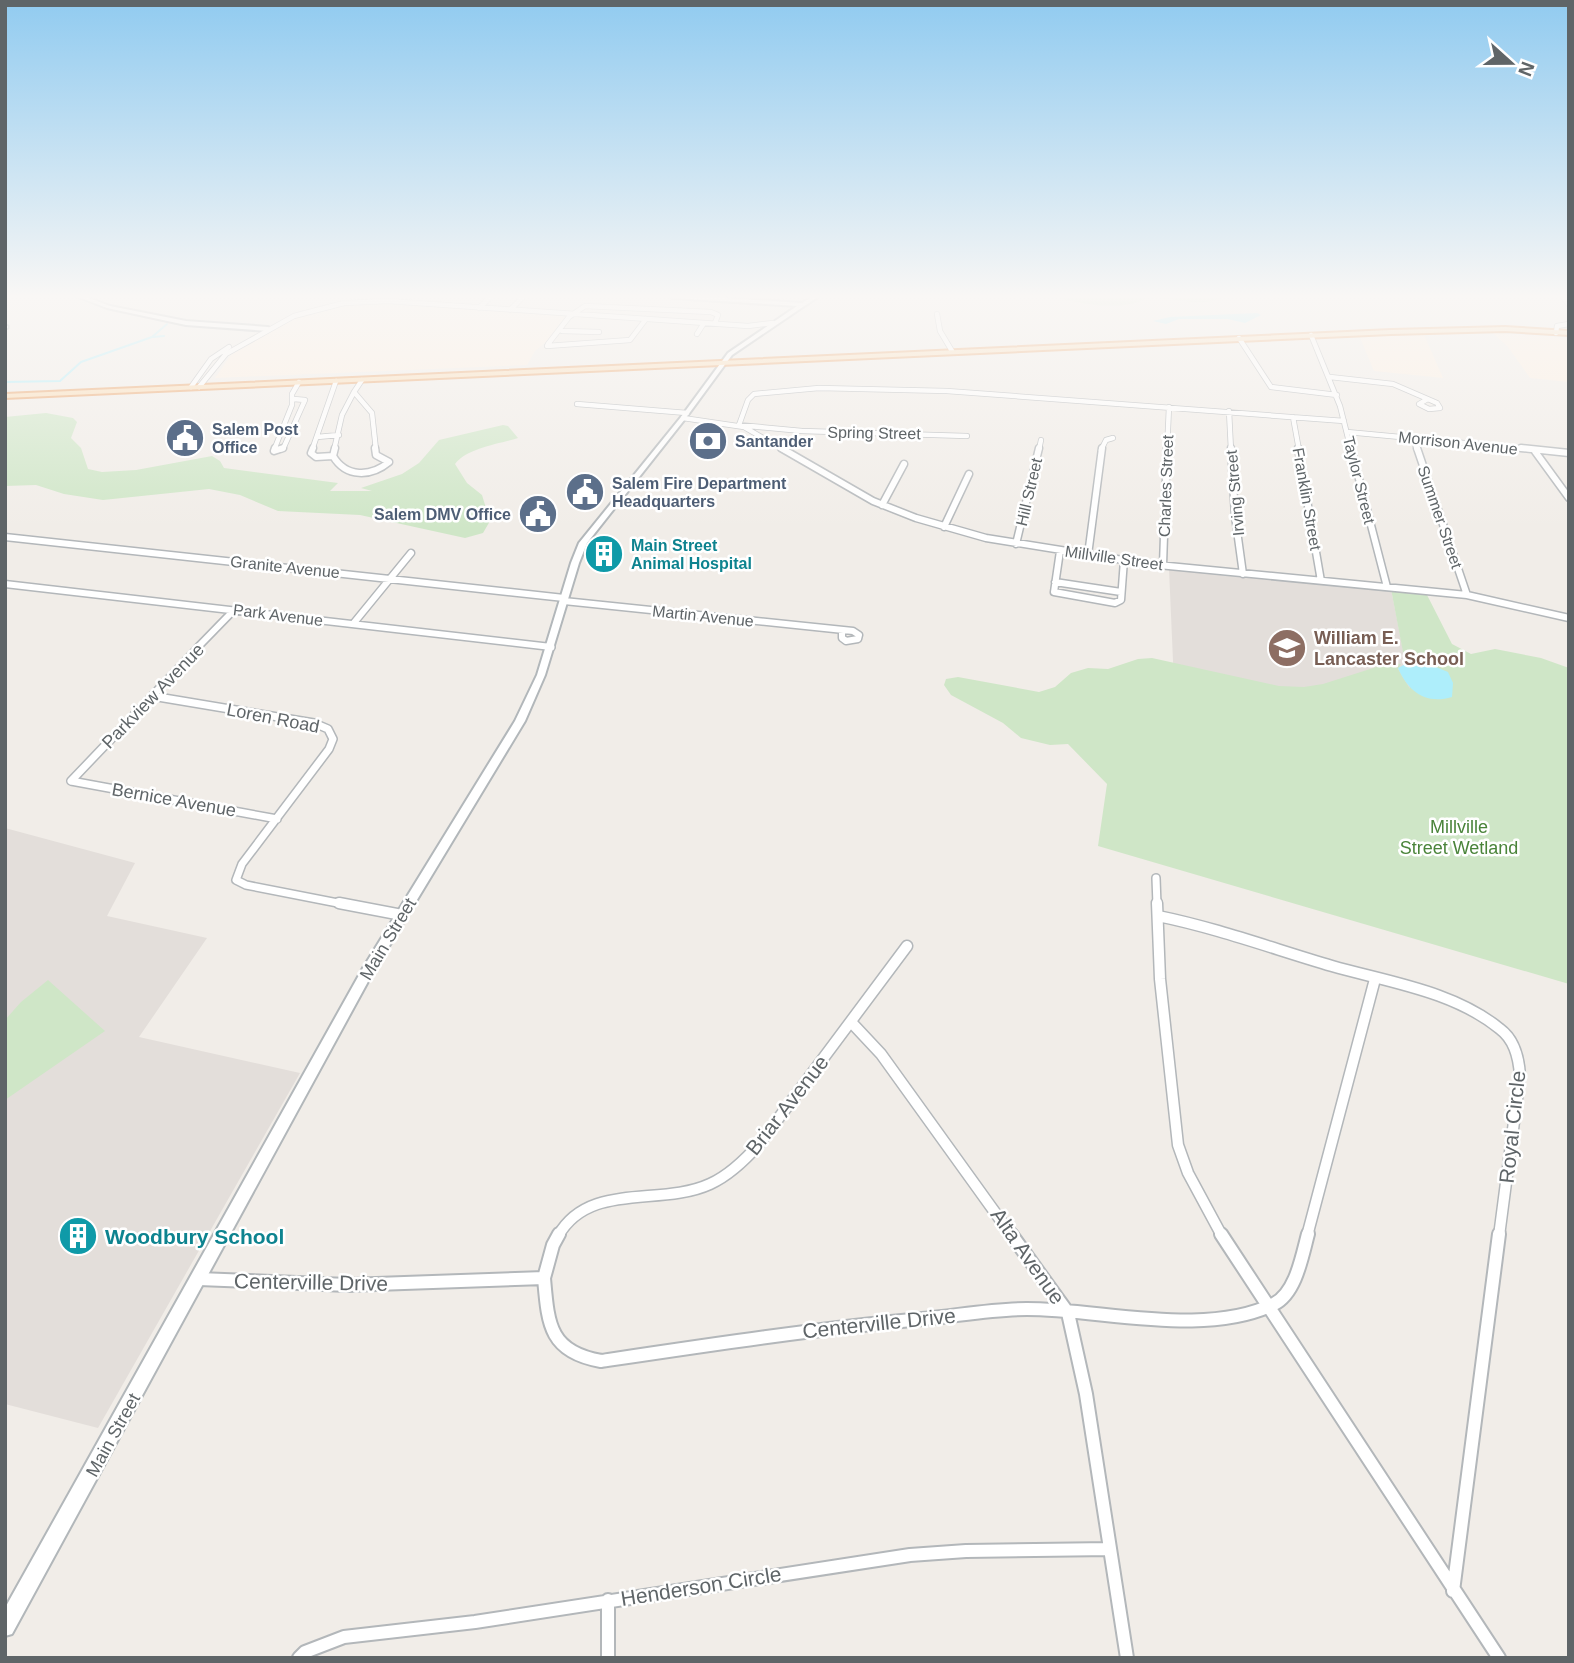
<svg xmlns="http://www.w3.org/2000/svg" width="1574" height="1663" viewBox="0 0 1574 1663" font-family="Arial,sans-serif">
  <style>
    .commercial { fill: #fdefe1 }
    .education { fill: #e3deda }
    .green { fill: #cfe6c7 }
    .water { fill: #aeeefb }
    .lines { fill: none; stroke-linecap: round; stroke-linejoin: round }
    .stream { stroke: #aeeefb; stroke-width: 2 }
    .minor-far4-casing { stroke: #b3b7ba; stroke-width: 6 }
    .minor-far3-casing { stroke: #b3b7ba; stroke-width: 9 }
    .minor-far2-casing { stroke: #b3b7ba; stroke-width: 10 }
    .minor-far1-casing { stroke: #b3b7ba; stroke-width: 13 }
    .minor-casing { stroke: #b3b7ba; stroke-width: 16 }
    .tertiary-casing { stroke: #b3b7ba; stroke-width: 3 }
    .secondary-casing { stroke: #b2b7ba; stroke-width: 4 }
    .primary-casing { stroke: #eba367; stroke-width: 4 }
    .minor-far4 { stroke: #fff; stroke-width: 4.5 }
    .minor-far3 { stroke: #fff; stroke-width: 6 }
    .minor-far2 { stroke: #fff; stroke-width: 7 }
    .minor-far1 { stroke: #fff; stroke-width: 10 }
    .minor { stroke: #fff; stroke-width: 12 }
    .tertiary { fill: #fff; fill-rule: evenodd }
    .secondary { fill: #fff; fill-rule: evenodd }
    .primary { fill: #fbdcb3; fill-rule: evenodd }
    .labels { text-anchor: middle; dominant-baseline: central; stroke-width: 5; stroke-linejoin: round; paint-order: stroke }
    .far-service-label { font-size: 16px; font-weight: bold; fill: #4e5e75; stroke: #fff; text-anchor: start }
    .far-street-label { font-size: 16px; fill: #5f6568; stroke: #fff }
    .far-culture-label { font-size: 16px; font-weight: bold; fill: #0d838f; stroke: #fff; text-anchor: start }
    .education-label { font-size: 18px; font-weight: bold; fill: #785e54; stroke: #fff; text-anchor: start }
    .street-label { font-size: 18px; fill: #5f6568; stroke: #fff }
    .park-label { font-size: 18px; fill: #4a843a; stroke: #fff }
    .near-street-label { font-size: 21px; fill: #5f6568; stroke: #fff }
    .near-culture-label { font-size: 21px; font-weight: bold; fill: #0d838f; stroke: #fff; text-anchor: start }
  </style>
  <rect width="100%" height="100%" fill="#f1ede8"/>
  <!-- commercial -->
  <path class="commercial" d="M369 303 562 315 565 317 547 341 535 351 527 365 215 378 231 355 293 319 319 310Z
    M1422 330 1443 378 1374 371 1358 333Z
    M1493 333 1569 338V382L1530 378 1508 347Z"/>
  <!-- education -->
  <path class="education" d="M1169 569 1391 589 1420 737 1175 707Z
    M5 828 135 863 107 916 207 938 139 1037 300 1073 98 1428 5 1404Z"/>
  <!-- green -->
  <path class="green" d="M1054 296H1223C1207 309 1172 297 1152 298 1144 298 1138 303 1131 304 1106 308 1078 304 1054 296Z
    M46 413 73 418 77 422 71 438 81 448 88 469 102 472 136 470 212 456 220 461 224 468 338 483 330 491H372L361 488 402 474 419 463 439 440 503 425 508 426 518 438C499 444 467 448 455 464L467 483 482 495 490 521 483 533 465 538 360 515 278 511 240 495 209 489 103 500 64 494 36 485 5 486V417Z
    M1391 589 1426 593 1452 644 1471 654 1495 649 1541 658 1569 668V984L1098 846 1107 784 1068 744 1050 745 1021 738 1003 723 951 695 944 685 946 679 958 677 1039 692 1055 687 1071 673 1088 668 1108 669 1138 659 1152 658 1279 686 1304 687 1323 684 1389 663 1401 664 1398 669 1410 689Z
    M48 980 105 1031 5 1100V1020L21 1002Z"/>
  <!-- water -->
  <path class="water" d="M1257 313 1261 315 1245 323 1228 319H1179L1166 324 1153 321 1170 317Z
    M1409 662 1431 665 1448 672 1453 683 1452 697C1425 705 1408 691 1398 668Z"/>
  <g class="lines">
    <!-- stream -->
    <path class="stream" d="M153 337 164 336
      M5 382 60 381 81 362 152 337 167 324"/>
    <!-- minor-far4 casing -->
    <g class="minor-far4-casing">
      <path id="minor-far4" d="M1562 296 1569 305
        M479 308 492 296
        M510 310 524 296
        M937 314 940 331 952 351
        M562 331 599 332
        M1556 333 1557 326 1569 324
        M697 334 704 323
        M1311 335 1340 406 1351 450
        M1239 338 1271 387 1337 395
        M548 344 569 317 585 306 711 312 718 315 715 323
        M547 346 630 340 646 319
        M1330 377 1393 384 1437 403 1440 408 1429 409 1419 404 1426 400
        M191 387 211 359 229 347
        M199 387 226 354 294 316 344 303 388 301 748 326 773 323
        M354 392 372 413 376 450
        M354 392 362 380
        M577 404 687 413
        M1229 411 1231 450
        M1293 417 1299 450
        M683 418 744 427 784 450
        M1347 432 1539 450
        M967 436 802 431 739 425 748 400 754 394 819 388 947 391 1344 421
        M317 437 339 435
        M1413 438 1417 450
        M274 450 292 405V394L299 382
        M278 450 283 449 305 400 294 399
        M312 450 336 381
        M334 450 342 415 354 392
        M1039 450 1041 440
        M1101 450 1106 440 1113 438
        M1167 450 1169 407"/>
    </g>
    <!-- minor-far3 casing -->
    <g class="minor-far3-casing">
      <path id="minor-far3" d="M275 448 274 451 283 448
        M313 448 311 453 316 457 333 456
        M335 448 333 456C346 478 371 477 389 462L376 455 375 448
        M781 448 873 501 916 518 986 538 1148 564 1467 595 1569 618
        M1231 448 1235 516 1243 574
        M1298 448 1321 581
        M1351 448 1387 587
        M1417 448 1467 595
        M1521 448 1569 453
        M1534 450 1569 498
        M882 505 904 464
        M944 527 969 474
        M5 537 564 598
        M1016 544 1039 448
        M1060 551 1054 592 1115 603 1121 600 1124 560
        M1088 555 1102 448
        M1163 565 1167 448
        M1055 582 1121 592
        M5 584 551 647
        M564 601 853 631 859 635 858 639 846 641 842 638V630
        M353 624 411 553
        M197 648 234 610"/>
    </g>
    <!-- minor-far2 casing -->
    <g class="minor-far2-casing">
      <path id="minor-far2" d="M548 647H551
        M152 696 314 723 328 729 333 739 329 749 242 864 236 880 246 885 348 905
        M71 781 199 647
        M71 781 277 819
        M1156 878 1157 905"/>
    </g>
    <!-- minor-far1 casing -->
    <g class="minor-far1-casing">
      <path id="minor-far1" d="M339 903 402 915
        M1157 903 1160 979 1178 1145 1188 1173 1222 1236
        M1158 916C1217 928 1274 949 1332 966 1388 982 1454 991 1500 1029 1515 1040 1519 1058 1520 1076L1499 1236
        M851 1022 881 1054 1012 1236
        M558 1236C589 1181 660 1207 710 1184 730 1175 746 1159 760 1143L907 946
        M1307 1236 1375 979"/>
    </g>
    <!-- minor casing -->
    <g class="minor-casing">
      <path id="minor" d="M1011 1234 1068 1313 1086 1394 1127 1658
        M1221 1234 1499 1658
        M544 1278 553 1245 559 1234
        M199 1279 348 1285 544 1278C548 1324 549 1352 601 1361 708 1345 814 1329 922 1319 956 1316 992 1309 1027 1309 1101 1309 1205 1338 1274 1304 1296 1293 1302 1256 1308 1234
        M1453 1591 1499 1234
        M608 1600V1658
        M299 1658 305 1652 344 1637 475 1622 910 1555 966 1551 1110 1549"/>
    </g>
    <!-- tertiary casing -->
    <g class="tertiary-casing">
      <path id="tertiary" d="M5 325 8 326V328L5 329Z"/>
    </g>
    <!-- secondary casing -->
    <g class="secondary-casing">
      <path id="secondary" d="M76 296H84L110 306 186 321 268 327 271 329 268 331 186 325 107 308Z
        M670 296H696L802 303 813 296H819L732 355 685 419 587 543 579 563 545 675 525 721 371 976 12 1634 5 1636V1608L363 968 515 721 537 675 571 563 579 543 681 417 728 353 797 306 673 298Z"/>
    </g>
    <!-- primary casing -->
    <g class="primary-casing">
      <path id="primary" d="M1505 327 1569 331V335L1505 331 1391 334 5 398V394L1391 330Z"/>
    </g>
    <!-- minor-far4 -->
    <use href="#minor-far4" class="minor-far4"/>
    <!-- minor-far3 -->
    <use href="#minor-far3" class="minor-far3"/>
    <!-- minor-far2 -->
    <use href="#minor-far2" class="minor-far2"/>
    <!-- minor-far1 -->
    <use href="#minor-far1" class="minor-far1"/>
    <!-- minor -->
    <use href="#minor" class="minor"/>
    <!-- tertiary -->
    <use href="#tertiary" class="tertiary"/>
    <!-- secondary -->
    <use href="#secondary" class="secondary"/>
    <!-- primary -->
    <use href="#primary" class="primary"/>
  </g>
  <!-- sky -->
  <linearGradient id="sky" x2="0" y2="1"><stop stop-color="#91cbf0"/><stop offset="0.56" stop-color="#f9f7f5"/><stop offset="1" stop-color="#f9f7f5" stop-opacity="0"/></linearGradient>
  <rect width="1574" height="529" fill="url(#sky)"/>
  <!-- icons -->
  <defs>
    <g id="civic-disc" transform="scale(2.0125)"><circle r="9.5" fill="#5c6f8a" stroke="#fff"/><path d="M-.6-6.5H3V-4.5H.6V-3L4-1V1h2V6H-6V1h2V-1L-.6-3ZM-1.2 2.5V6h2.4V2.5Z" fill="#fff"/></g>
    <g id="bank-disc" transform="scale(2.0125)"><circle r="9.5" fill="#5c6f8a" stroke="#fff"/><path d="M-6-4H6V4H-6ZM0-2.3a2.3 2.3 0 1 0 0 4.6a2.3 2.3 0 1 0 0-4.6Z" fill="#fff"/></g>
    <g id="building-disc" transform="scale(2.0125)"><circle r="9.5" fill="#0f9aa8" stroke="#fff"/><path d="M-4-6H4V6H1V3H-1V6H-4ZM-2.5-4.3h1.7v1.8h-1.7ZM.8-4.3h1.7v1.8H.8ZM-2.5-1h1.7V.8h-1.7ZM.8-1h1.7V.8H.8Z" fill="#fff"/></g>
    <g id="school-disc" transform="scale(2.0125)"><circle r="9.5" fill="#8d6e63" stroke="#fff"/><path d="M0-5L7-2L0 1L-7-2ZM-4 1L0 2.5L4 1V4Q0 6-4 4Z" fill="#fff"/></g>
  </defs>
  <g fill-rule="evenodd">
    <use href="#civic-disc" x="185" y="438"/>
    <use href="#bank-disc" x="708" y="441"/>
    <use href="#civic-disc" x="585" y="492"/>
    <use href="#civic-disc" x="538" y="514"/>
    <use href="#building-disc" x="604" y="554"/>
    <use href="#school-disc" x="1287" y="648"/>
    <use href="#building-disc" x="78" y="1236"/>
  </g>
  <g class="labels">
    <!-- far-service labels -->
    <g class="far-service-label">
      <text x="212" y="429">Salem Post<tspan x="212" dy="18">Office</tspan></text>
      <text x="735" y="441">Santander</text>
      <text x="612" y="483">Salem Fire Department<tspan x="612" dy="18">Headquarters</tspan></text>
      <text x="511" y="514" text-anchor="end">Salem DMV Office</text>
    </g>
    <!-- far-street labels -->
    <g class="far-street-label">
      <text transform="translate(874 433) rotate(1)">Spring Street</text>
      <text transform="translate(1458 443) rotate(6)">Morrison Avenue</text>
      <text transform="translate(1359 480) rotate(76)">Taylor Street</text>
      <text transform="translate(1166 486) rotate(-88)">Charles Street</text>
      <text transform="translate(1029 492) rotate(-77)">Hill Street</text>
      <text transform="translate(1235 493) rotate(-95)">Irving Street</text>
      <text transform="translate(1307 499) rotate(80)">Franklin Street</text>
      <text transform="translate(1440 517) rotate(71)">Summer Street</text>
      <text transform="translate(1114 558) rotate(8)">Millville Street</text>
      <text transform="translate(285 567) rotate(6)">Granite Avenue</text>
      <text transform="translate(278 615) rotate(7)">Park Avenue</text>
      <text transform="translate(703 616) rotate(6)">Martin Avenue</text>
    </g>
    <!-- far-culture labels -->
    <g class="far-culture-label">
      <text x="631" y="545">Main Street<tspan x="631" dy="18">Animal Hospital</tspan></text>
    </g>
    <!-- education labels -->
    <g class="education-label">
      <text x="1314" y="638">William E.<tspan x="1314" dy="21">Lancaster School</tspan></text>
    </g>
    <!-- street labels -->
    <g class="street-label">
      <text transform="translate(153 696) rotate(-46)">Parkview Avenue</text>
      <text transform="translate(273 718) rotate(11)">Loren Road</text>
      <text transform="translate(174 800) rotate(10)">Bernice Avenue</text>
      <text transform="translate(388 939) rotate(-59)">Main Street</text>
      <text transform="translate(113 1435) rotate(-61)">Main Street</text>
    </g>
    <!-- park labels -->
    <g class="park-label">
      <text x="1459" y="827">Millville<tspan x="1459" dy="21">Street Wetland</tspan></text>
    </g>
    <!-- near-street labels -->
    <g class="near-street-label">
      <text transform="translate(787 1105) rotate(-52)">Briar Avenue</text>
      <text transform="translate(1512 1127) rotate(-84)">Royal Circle</text>
      <text transform="translate(1028 1256) rotate(55)">Alta Avenue</text>
      <text transform="translate(311 1282) rotate(1)">Centerville Drive</text>
      <text transform="translate(879 1323) rotate(-6)">Centerville Drive</text>
      <text transform="translate(701 1586) rotate(-9)">Henderson Circle</text>
    </g>
    <!-- near-culture labels -->
    <g class="near-culture-label">
      <text x="105" y="1236">Woodbury School</text>
    </g>
  </g>
  <!-- border -->
  <rect width="1574" height="1663" fill="none" stroke="#5f6568" stroke-width="14"/>
  <!-- north arrow -->
  <g transform="translate(1511 63) rotate(111)" stroke="#ffffff" stroke-width="5" paint-order="stroke">
  <path d="M0-5L12 26L0 18L-12 26Z" fill="#5f6568"/>
  <text y="-10" font-size="19" font-weight="bold" text-anchor="middle" fill="#5f6568">N</text>
  </g>
</svg>
